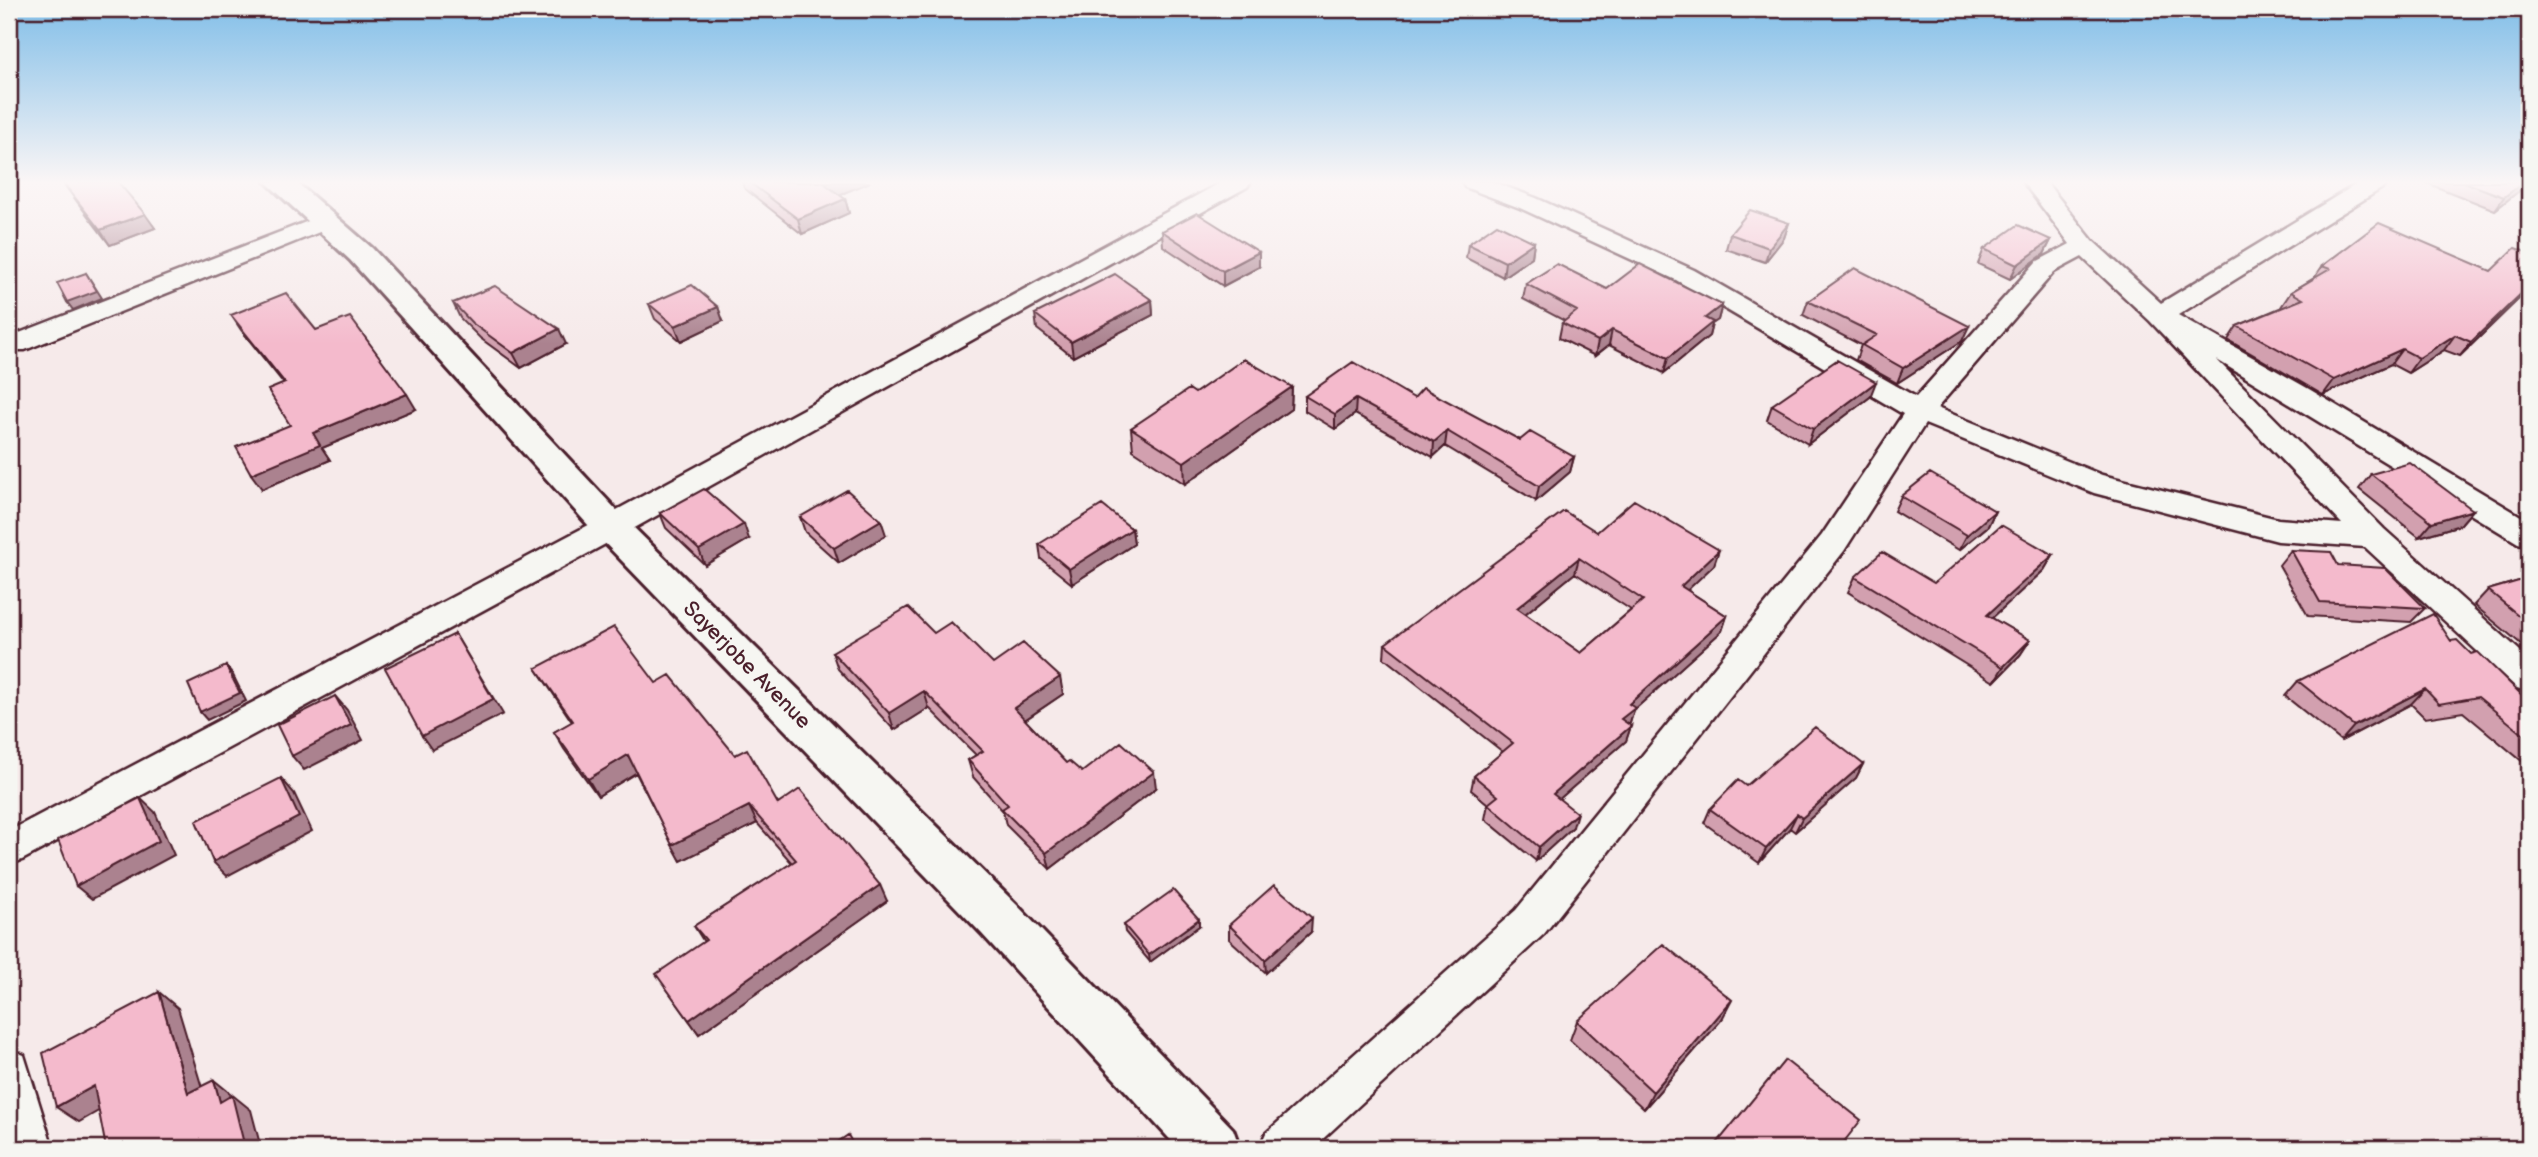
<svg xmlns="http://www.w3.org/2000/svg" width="2538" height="1157" viewBox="0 0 2538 1157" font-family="'Balsamiq Sans',sans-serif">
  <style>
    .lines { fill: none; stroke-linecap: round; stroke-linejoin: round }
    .street-casing { stroke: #4a1f2b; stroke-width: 5 }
    .secondary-casing { stroke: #4a1f2b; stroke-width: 6 }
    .street { fill: #f6f6f2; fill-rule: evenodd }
    .secondary { fill: #f6f6f2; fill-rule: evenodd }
    .wall { fill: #d2a0af; stroke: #4a1f2b; stroke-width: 2; fill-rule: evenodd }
    .shaded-wall { fill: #ab828f; stroke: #4a1f2b; stroke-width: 2 }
    .building { fill: #f4bacc; stroke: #4a1f2b; stroke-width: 2; fill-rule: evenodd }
    .labels { text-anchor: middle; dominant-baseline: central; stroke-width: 7; stroke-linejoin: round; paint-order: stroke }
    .street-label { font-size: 21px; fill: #4a1f2b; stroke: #f6f6f2 }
  </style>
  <rect width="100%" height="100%" fill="#f6eaea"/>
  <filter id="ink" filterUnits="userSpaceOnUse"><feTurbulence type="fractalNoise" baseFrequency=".0143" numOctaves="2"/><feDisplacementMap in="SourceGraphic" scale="14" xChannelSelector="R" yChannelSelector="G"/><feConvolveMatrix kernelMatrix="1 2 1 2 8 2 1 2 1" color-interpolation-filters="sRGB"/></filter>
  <g filter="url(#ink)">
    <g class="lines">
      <!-- street casing -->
      <g class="street-casing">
        <path id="street" d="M1222 182H1251L1247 187 622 535 22 860 9 865V831L600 519Z
          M1462 182H1493L1536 198 1694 270 1916 397 2036 262 2070 244 2023 182H2046L2093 241 2161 303 2360 182H2387L2384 187 2178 315 2309 389 2529 521V546L2518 543 2217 360 2384 529 2529 659V692L2517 688 2365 547 2278 541 2094 493 1925 424 1844 551 1544 934 1313 1148H1259L1266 1133 1516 910 1822 535 1903 414 1676 280 1520 208 1465 187ZM2082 257 2150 321 2342 524 2278 519 2102 475 1937 408 2054 272Z
          M324 215 332 217 336 222 332 227 25 350H9V337Z
          M9 1049 24 1055 53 1148H9Z"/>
      </g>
      <!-- secondary casing -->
      <g class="secondary-casing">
        <path id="secondary" d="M266 182H296L372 248 624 518 1016 904 1233 1129 1240 1148H1178L982 934 598 536 350 260Z"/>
      </g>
      <!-- street -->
      <use href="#street" class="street"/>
      <!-- secondary -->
      <use href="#secondary" class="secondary"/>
    </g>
    <!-- wall -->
    <path class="wall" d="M62 182H118L155 228 110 245Z
      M742 182H870L839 195 845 199 849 213 802 234 744 188Z
      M2424 182H2529V183L2495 210Z
      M1789 223 1784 238 1765 262 1726 249 1730 234Z
      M1162 231 1259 267 1223 286 1163 246Z
      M2051 240 2044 254 2010 279 1978 264 1984 249Z
      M1534 242 1532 257 1503 277 1466 258 1468 244Z
      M2529 253V289L2460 356 2444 350 2408 373 2391 364 2323 395 2228 340 2237 326 2282 307H2281L2291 292 2314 278 2322 266 2491 271Z
      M1526 284 1607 289 1722 305 1718 320 1712 324 1709 336 1664 373 1609 345 1595 356 1559 338 1562 323 1565 321 1523 299Z
      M1152 300 1153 315 1073 357 1037 329 1035 314Z
      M1808 301 1962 341 1897 383 1856 360 1861 345 1803 315Z
      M453 303 566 344 521 368 480 338 460 318Z
      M649 304 718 307 723 321 681 341 655 319Z
      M231 315 316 330 416 409 322 448 330 460 262 489 290 425 284 384 241 330Z
      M1292 387 1291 409 1185 484 1133 450 1131 428 1195 393Z
      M1305 396 1414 398 1520 440 1574 457 1570 472 1536 501 1445 446 1433 457 1355 414 1335 429 1305 411Z
      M1870 397 1808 444 1767 420 1772 405Z
      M2371 474 2473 510 2460 525 2419 537 2359 489Z
      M1901 496 1995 511 1988 526 1959 550 1894 511Z
      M660 513 749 539 705 565 666 528Z
      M800 517 886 535 839 563 805 532Z
      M1132 529 1134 544 1072 584 1041 559 1039 544Z
      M1597 532 1714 565 1687 590 1727 616 1722 631 1634 710 1630 723 1628 724 1631 726 1626 741 1559 799 1573 827 1536 861 1485 819 1488 804 1471 790 1474 776 1503 752 1384 658 1385 644ZM1575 573 1631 610 1581 653 1525 614Z
      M2291 550 2425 608 2411 622 2308 616 2279 565Z
      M2053 555 2044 570 1992 618 2030 640 2020 655 1994 682 1848 592 1855 577 1934 583Z
      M2529 578V649H2527L2474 605 2488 590Z
      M934 633 993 664 1063 694 1025 720 1066 763 1082 772 1156 788 1050 869 1006 825 1003 811 973 777 968 760 976 755 929 708 894 730 838 669 832 652Z
      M2451 641 2471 654 2529 702V767L2463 712 2425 718 2411 704 2341 741 2285 696 2298 681Z
      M536 668 656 683 735 755 778 804 887 901 699 1034 667 989 704 942 694 926 792 863 757 823 681 861 636 773 598 796 564 749 554 732 572 722Z
      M1863 764 1856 778 1795 832 1790 828 1759 863 1704 823 1710 809Z
      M1124 925 1199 926 1150 962 1125 932Z
      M1229 925 1311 932 1266 973 1229 939Z
      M1722 1019 1644 1109 1570 1040 1577 1021Z"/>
    <!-- shaded-wall -->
    <path class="shaded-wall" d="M9 182H20L9 185Z
      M832 182H870L829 199 825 184Z
      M2524 182H2529V183L2495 210 2504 197Z
      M845 199 849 213 802 234 798 219Z
      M145 214 155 228 110 245 100 230Z
      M1789 223 1784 238 1765 262 1769 248Z
      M2051 240 2044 254 2010 279 2017 265Z
      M1534 242 1532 257 1503 277 1505 262Z
      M1259 252V267L1223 286V271Z
      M86 273 102 298 73 310 67 302Z
      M2529 286V289L2460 356 2471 342Z
      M1152 300 1153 315 1073 357 1071 342Z
      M1722 305 1718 320 1712 324 1709 336 1664 373 1668 358 1705 318Z
      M718 307 723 321 681 341 675 326Z
      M1969 326 1962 341 1897 383 1903 368Z
      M559 329 566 344 521 368 513 353Z
      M1612 330 1609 345 1595 356 1598 341Z
      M2455 335 2444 350 2408 373 2419 358Z
      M2402 349 2391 364 2323 395 2334 380Z
      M1876 382 1870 397 1808 444 1813 429Z
      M1292 387 1291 409 1185 484 1184 462Z
      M407 394 416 409 322 448 330 460 262 489 251 474 313 433Z
      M1356 399 1355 414 1335 429V414Z
      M1447 431 1445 446 1433 457 1434 442Z
      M1574 457 1570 472 1536 501 1539 486Z
      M2473 510 2460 525 2419 537 2432 522Z
      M1995 511 1988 526 1959 550 1967 535Z
      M881 520 886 535 839 563 834 548Z
      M744 524 749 539 705 565 699 550Z
      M1132 529 1134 544 1072 584 1069 569Z
      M1719 550 1714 565 1676 601 1681 586Z
      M2053 555 2044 570 1979 630 1987 615Z
      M1579 558 1575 573 1514 623 1517 608Z
      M1727 616 1722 631 1634 710 1630 723 1617 734 1621 719 1629 704Z
      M455 634 503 714 432 750 422 736Z
      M2030 640 2020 655 1994 682 2003 667Z
      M226 666 232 673 246 701 207 720 200 712Z
      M1060 677 1063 694 1017 725 1014 708Z
      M2425 689 2411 704 2341 741 2354 726Z
      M924 691 929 708 894 730 889 713Z
      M335 696 347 710 363 740 304 770 292 756Z
      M1631 726 1626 741 1549 808 1553 794Z
      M628 755 637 772 598 796 588 779Z
      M1863 764 1856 778 1795 832 1802 818Z
      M1154 772 1156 788 1050 869 1046 853Z
      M281 778 294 793 312 831 227 876 213 862Z
      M140 798 155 812 174 855 92 899 76 886Z
      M749 806 757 823 681 861 672 845Z
      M1577 813 1573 827 1536 861 1539 847Z
      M1797 814 1790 828 1759 863 1766 849Z
      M880 885 887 901 699 1034 689 1020Z
      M1312 918 1311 932 1266 973 1265 960Z
      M1199 919V926L1150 962 1149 955Z
      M159 992 178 1008 208 1108 188 1093Z
      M1732 1000 1722 1019 1644 1109 1653 1092Z
      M214 1080 251 1110 261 1148H245L220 1102Z
      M94 1086 116 1101 79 1122 56 1107Z"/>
    <!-- building -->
    <path class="building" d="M63 182H118L145 214 100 230Z
      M749 182H832L825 184 845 199 798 219Z
      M2464 182H2524L2504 197Z
      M1750 210 1789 223 1769 248 1730 234Z
      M1197 213 1259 252 1223 271 1162 231Z
      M2379 223 2491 271 2515 248 2529 253V286L2471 342 2455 335 2419 358 2402 349 2334 380 2237 326 2303 299 2291 292 2330 269 2322 266Z
      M1497 224 1534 242 1505 262 1468 244Z
      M2018 225 2051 240 2017 265 1984 249Z
      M1557 264 1607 289 1640 264 1722 305 1705 318 1713 322 1668 358 1612 330 1598 341 1562 323 1577 311 1526 284Z
      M1855 268 1969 326 1903 368 1862 345 1877 335 1808 301Z
      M86 273 97 291 67 302 57 283Z
      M1115 274 1152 300 1071 342 1035 314Z
      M692 285 718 307 675 326 649 304Z
      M495 286 559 329 513 353 472 323 453 303Z
      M286 293 316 330 350 317 407 394 313 433 320 445 251 474 236 447 290 425 268 390 285 383 231 315Z
      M1244 359 1292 387 1184 462 1131 428 1189 389 1195 393Z
      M1837 360 1876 382 1813 429 1772 405Z
      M1353 362 1414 398 1423 388 1520 440 1530 432 1574 457 1539 486 1447 431 1434 442 1356 399 1335 414 1305 396Z
      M2410 463 2473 510 2432 522 2371 474Z
      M1930 473 1995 511 1967 535 1901 496Z
      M704 489 744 524 699 550 660 513Z
      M847 490 881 520 834 548 800 517Z
      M1634 500 1719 550 1681 586 1727 616 1629 704 1635 708 1621 719 1631 726 1553 794 1577 813 1539 847 1488 804 1498 796 1474 776 1513 743 1385 644 1564 511 1597 532ZM1579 558 1643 600 1581 653 1517 608Z
      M1102 505 1132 529 1069 569 1039 544Z
      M2001 525 2053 555 1987 615 2030 640 2003 667 1855 577 1882 552 1934 583Z
      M2291 550 2331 552 2338 565 2385 568 2425 608 2320 602Z
      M2529 578V624L2488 590Z
      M908 607 934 633 951 622 993 664 1023 643 1060 677 1014 708 1066 763 1069 761 1082 772 1121 742 1154 772 1046 853 1002 809 1008 805 968 760 983 751 924 691 889 713 832 652Z
      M2433 614 2451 641 2457 640 2471 654 2478 652 2529 702V739L2478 697 2439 704 2425 689 2354 726 2298 681Z
      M614 627 656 683 670 675 735 755 747 749 778 804 800 789 880 885 689 1020 656 974 706 940 694 926 796 860 749 806 672 845 628 755 588 779 554 732 573 721 536 668Z
      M455 634 493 699 422 736 385 668Z
      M226 666 240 693 200 712 188 684Z
      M335 696 351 725 292 756 277 725Z
      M1815 727 1863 764 1802 818 1797 814 1766 849 1710 809 1738 780 1746 786Z
      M281 778 299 817 213 862 196 821Z
      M140 798 159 841 76 886 58 840Z
      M1274 885 1312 918 1265 960 1229 925Z
      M1173 890 1199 919 1149 955 1124 925Z
      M1663 944 1732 1000 1653 1092 1577 1021Z
      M159 992 188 1093 214 1080 220 1102 232 1095 245 1148H106L94 1086 56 1107 43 1053Z
      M1785 1060 1861 1120 1839 1148H1713Z
      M848 1135 855 1148H829Z"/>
  </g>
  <!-- sky -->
  <linearGradient id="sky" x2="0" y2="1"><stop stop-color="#81bee8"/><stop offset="0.53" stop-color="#fbf6f6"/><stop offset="1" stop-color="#fbf6f6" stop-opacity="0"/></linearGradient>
  <rect width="2538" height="344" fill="url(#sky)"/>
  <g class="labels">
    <!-- street labels -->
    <g class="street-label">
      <text transform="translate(747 665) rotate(45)">Sayerjobe Avenue</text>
    </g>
  </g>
  <!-- margin -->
  <rect width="2538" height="1157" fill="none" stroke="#f6f6f2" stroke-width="35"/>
  <rect x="18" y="18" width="2503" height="1122" fill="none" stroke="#4a1f2b" stroke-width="2.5" filter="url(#ink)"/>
</svg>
